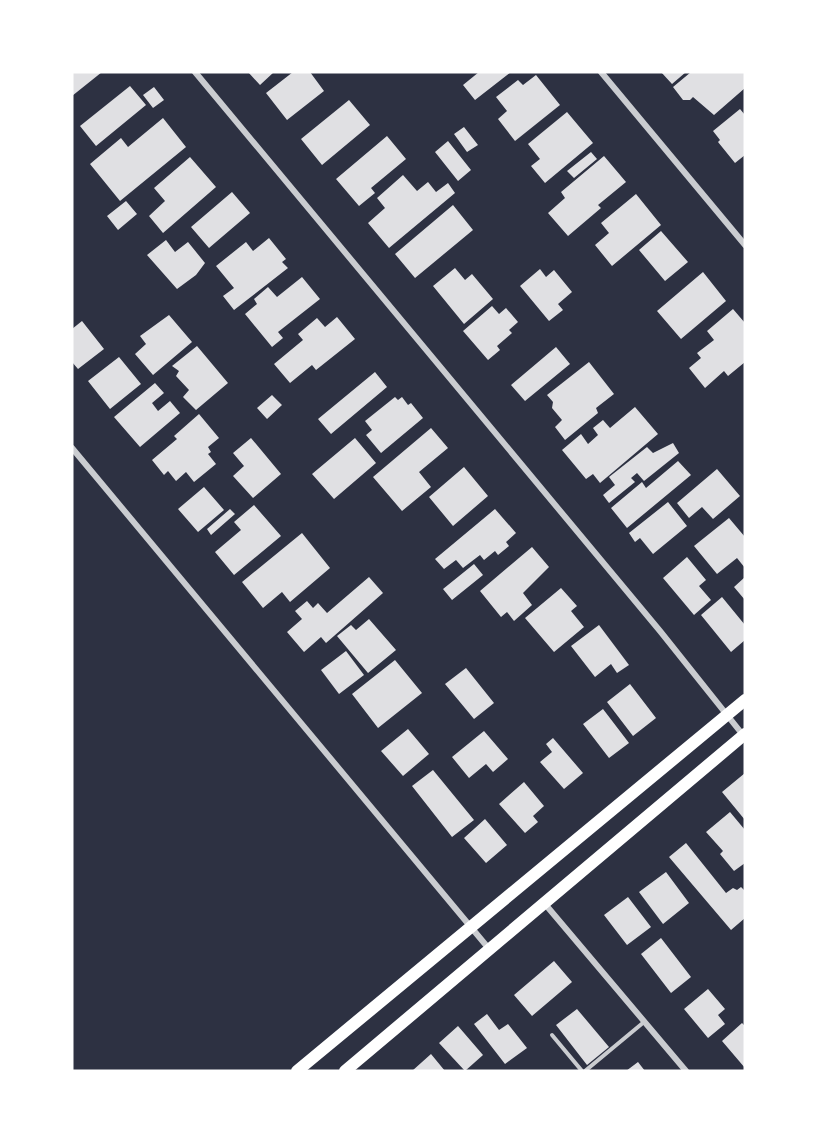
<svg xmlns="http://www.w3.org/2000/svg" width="817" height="1143" viewBox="0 0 817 1143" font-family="'Varela Round',sans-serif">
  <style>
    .building { fill: #e0e0e3 }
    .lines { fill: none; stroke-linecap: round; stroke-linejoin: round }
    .service { stroke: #caccd0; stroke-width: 4 }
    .minor { stroke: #caccd0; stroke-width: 6 }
    .primary { stroke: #fff; stroke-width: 12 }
  </style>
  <rect width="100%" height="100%" fill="#2d3142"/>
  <!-- building -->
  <path class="building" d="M72 72H102L72 96Z
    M248 72H274L260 85Z
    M293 72H310L324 91 287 120 266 93Z
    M479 72H511L475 100 463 85Z
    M661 72H686L672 84Z
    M691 72H745V88L714 115 693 97 690 100H683L673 87Z
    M536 75 560 105 515 141 498 119 507 111 496 97 518 80 523 85Z
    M130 86 146 105 96 146 80 126Z
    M154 87 164 100 153 108 143 95Z
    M349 100 370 125 322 165 301 139Z
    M740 109 745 115V155L735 163 718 142 720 140 713 131Z
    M567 112 593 143 545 183 531 166 540 159 528 144Z
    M163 118 186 147 120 201 90 164 121 138 128 147Z
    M464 127 478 145 467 152 454 134Z
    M387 136 406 159 371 188 375 193 359 206 336 179Z
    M448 141 471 170 458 181 435 152Z
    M591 152 597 159 574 178 567 171Z
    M604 156 626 182 598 205 601 208 568 236 548 213 565 198 561 192Z
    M190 157 216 187 163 233 149 216 165 201 154 188Z
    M403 175 417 191 428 182 436 192 448 183 455 193 389 248 368 223 385 208 377 198Z
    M232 192 250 213 209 248 191 227Z
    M636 194 661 225 612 266 595 245 609 233 601 223Z
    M126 201 137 214 118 230 107 216Z
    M453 205 473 230 415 278 395 254Z
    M661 231 688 262 665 281 639 250Z
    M269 238 286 259 282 262 288 268 234 310 223 296 234 288 216 266 246 242 253 251Z
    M166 240 175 252 188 242 205 263 196 275 177 289 147 255Z
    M455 268 465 280 472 274 493 299 464 324 433 286Z
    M540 269 546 277 554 270 572 292 558 304 563 310 549 321 520 286Z
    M703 272 726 301 681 339 657 311Z
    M302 277 320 299 278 332 283 338 272 347 245 314 257 304 254 299 268 287 277 297Z
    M492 306 499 314 506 308 518 322 509 330 512 333 497 346 500 350 488 360 463 331Z
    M733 309 745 323V362L728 376 724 371 705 388 689 368 701 358 697 353 714 340 707 331Z
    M169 315 192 342 153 375 135 354 146 344 140 336Z
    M337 317 355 339 316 370 312 365 290 383 274 364 303 340 298 334 317 318 325 327Z
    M82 321 104 349 78 369 72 362V329Z
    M197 346 228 383 196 410 183 397 189 390 176 376 179 371 172 366Z
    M556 347 570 364 525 401 511 385Z
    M119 357 141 384 110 409 88 381Z
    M589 362 614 394 596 408 598 413 565 440 555 427 562 420 552 408 553 402 547 395Z
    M375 372 387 387 331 434 318 419Z
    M155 383 164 393 152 403 158 411 170 401 180 413 140 447 114 417Z
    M272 395 282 405 267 419 257 408Z
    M395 397 398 400 402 397 408 405 411 403 423 418 381 453 366 435 372 430 365 421Z
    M635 407 658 434 600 483 593 474 586 479 562 450 581 434 588 444 598 435 593 428 603 420 610 428Z
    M199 414 219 438 208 447 211 452 208 454 216 464 194 482 186 472 176 481 168 471 164 475 152 460 177 439 174 436Z
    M431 428 448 448 419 472 431 487 402 511 373 477Z
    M251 438 281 474 253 498 233 476 244 466 233 453Z
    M355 438 376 463 334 499 312 474Z
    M673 443 679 453 644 481 637 473 631 478 635 482 609 503 603 495 615 485 609 477 647 447 653 453Z
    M678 461 691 475 627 528 611 508 642 482 646 488Z
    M464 467 488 496 453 526 429 497Z
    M717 469 740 496 713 519 702 507 689 518 677 503Z
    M204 487 224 510 198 532 178 509Z
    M668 502 687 526 653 554 640 538 635 542 629 533Z
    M254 505 281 536 234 575 215 552 241 530 234 522Z
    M230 509 235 514 211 535 207 529Z
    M495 509 516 533 506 542 509 546 498 555 495 551 484 560 480 555 463 568 456 560 444 569 435 559Z
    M729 518 745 537V568L737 558 717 574 694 546Z
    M302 533 330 568 290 602 282 592 263 608 242 582Z
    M532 547 549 567 523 593 532 605 514 621 507 612 501 617 480 591Z
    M687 557 706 580 699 586 711 600 694 615 663 578Z
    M474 564 483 575 452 600 443 589Z
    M369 577 383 593 326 643 321 637 304 652 287 632 302 619 295 611 307 601 313 608 318 603 327 613Z
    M745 577V600L734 587Z
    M561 588 577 606 571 611 584 627 554 652 525 618Z
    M722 597 745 625V640L731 652 701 615Z
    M369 619 396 650 368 673 337 636 351 625 356 630Z
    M599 625 629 665 617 673 611 664 595 677 571 646Z
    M346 651 364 675 339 694 321 670Z
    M395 660 422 693 378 728 352 694Z
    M466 668 494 703 474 719 445 684Z
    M630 684 656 718 633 736 607 702Z
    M603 709 629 743 609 758 583 724Z
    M408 729 429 754 403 776 381 751Z
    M484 731 508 759 493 772 486 764 469 778 452 757Z
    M553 738 583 773 564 789 540 762 552 752 546 744Z
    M433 770 474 820 452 837 412 786Z
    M745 773V820L722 792Z
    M524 782 544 806 533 816 538 822 525 833 499 804Z
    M730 812 745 830V863L734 871 720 854 723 851 706 832Z
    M485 819 507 845 486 863 464 838Z
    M686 843 726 893 733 888 737 890 741 887 745 891V918L731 930 669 857Z
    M666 872 689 903 663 924 639 892Z
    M628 897 651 927 627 945 604 915Z
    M661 938 691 977 671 993 641 954Z
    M554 961 572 982 532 1016 514 995Z
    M708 989 725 1009 718 1015 725 1024 708 1038 684 1009Z
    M577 1009 609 1047 587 1065 556 1025Z
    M487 1014 499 1030 508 1024 527 1048 505 1064 474 1024Z
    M742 1023 745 1026V1068L722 1041Z
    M458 1026 483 1055 465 1071 439 1043Z
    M431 1054 445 1071H412Z
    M638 1062 645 1071H626Z"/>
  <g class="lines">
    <!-- service -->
    <path class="service" d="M552 1035 582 1071
      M585 1071 644 1022"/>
    <!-- minor -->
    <path class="minor" d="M195 72 660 631 743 735
      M601 72 745 245
      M72 448 490 950
      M545 904 686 1071"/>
    <!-- primary -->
    <path class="primary" d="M297 1071 745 700
      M345 1071 745 734"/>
  </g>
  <!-- border -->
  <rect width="817" height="1143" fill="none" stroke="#ffffff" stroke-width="147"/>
</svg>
